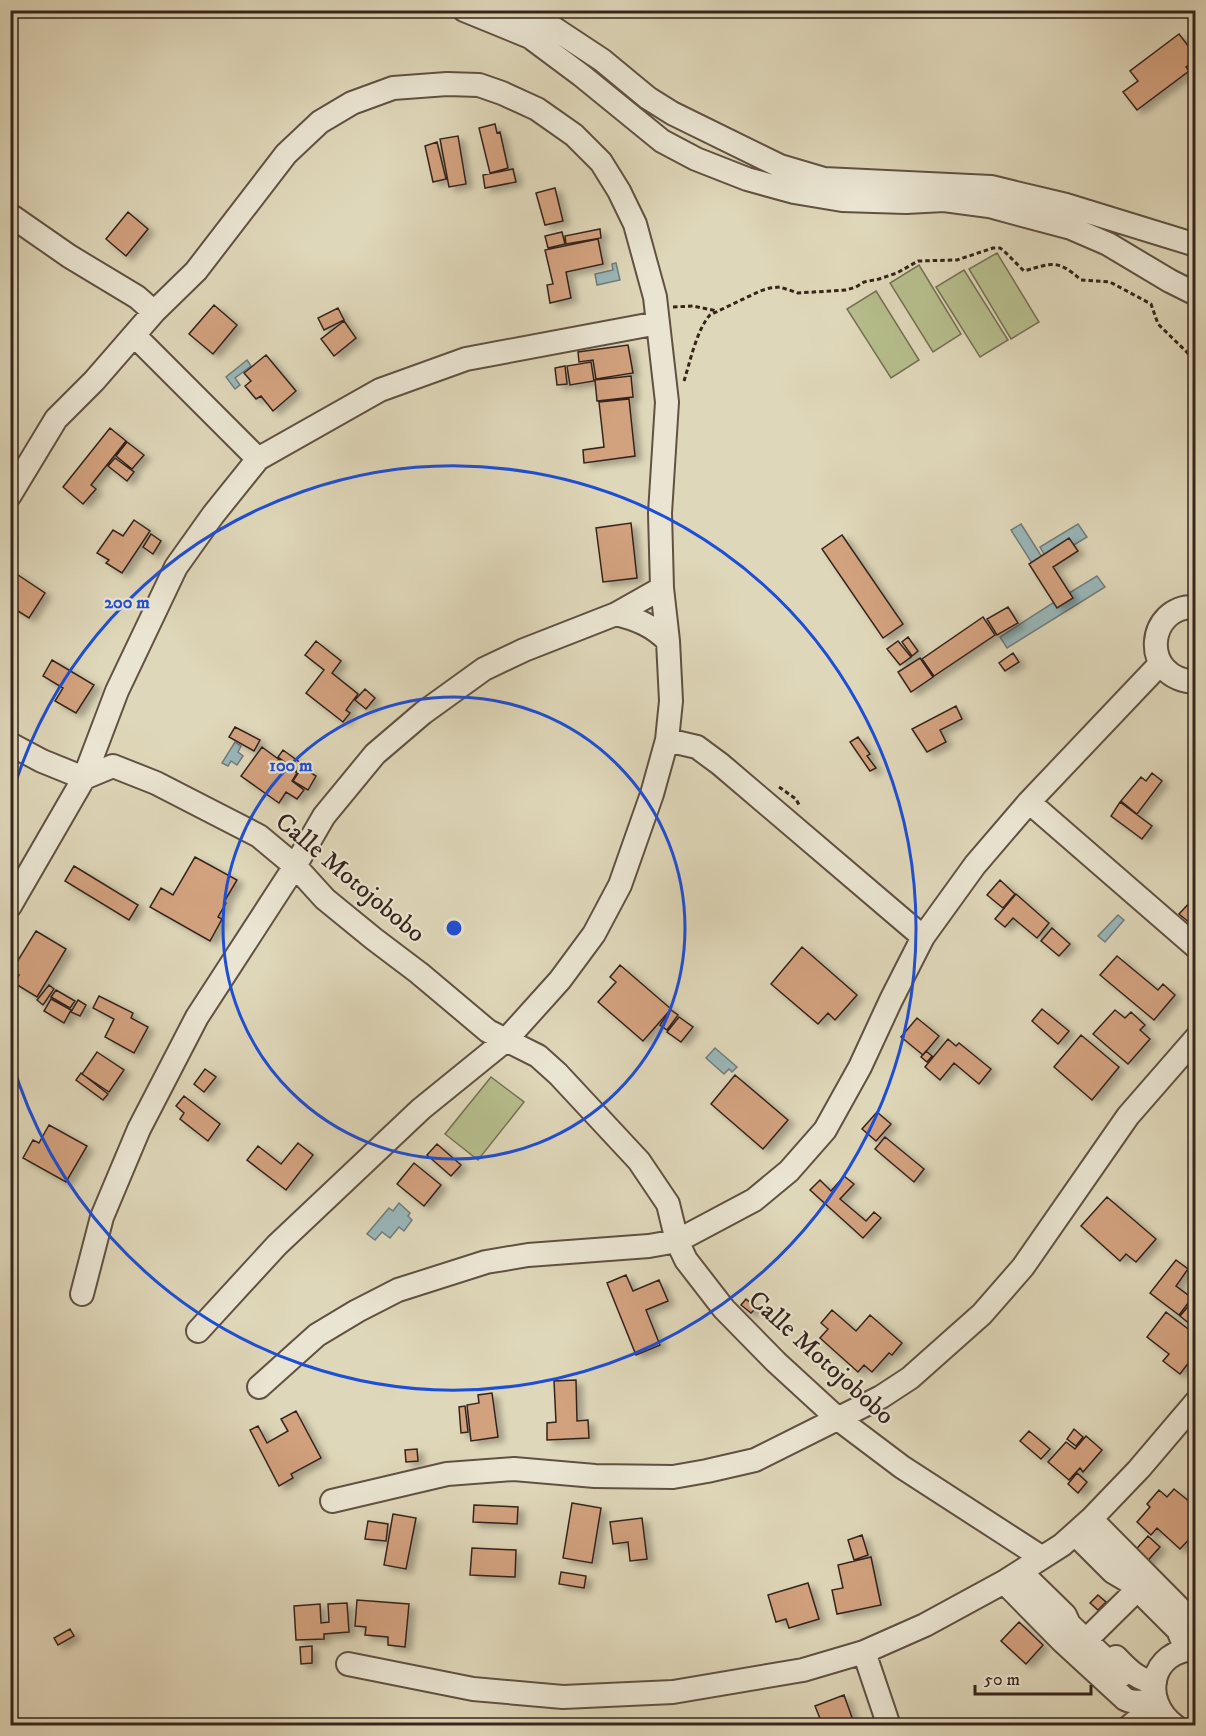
<svg xmlns="http://www.w3.org/2000/svg" width="1206" height="1736" viewBox="0 0 1206 1736" font-family="'IM FELL DW Pica',serif">
  <style>
    .green { fill: #b6bd8c; stroke: #767054; stroke-width: 1.5 }
    .water { fill: #99b7ba; stroke: #717c7b; stroke-width: 1.5 }
    .building { fill: #d2a17e; stroke: #36241c; stroke-width: 1.5; filter: url(#shadow) }
    .lines { fill: none; stroke-linecap: round; stroke-linejoin: round }
    .minor-casing { stroke: #605143; stroke-width: 26 }
    .path { stroke: #36241c; stroke-width: 3; stroke-dasharray: 4.5 3; stroke-linecap: butt }
    .minor { stroke: #eae5d2; stroke-width: 22 }
    .ring { fill: none; stroke: #1d4ed8; stroke-width: 3 }
    .labels { text-anchor: middle; dominant-baseline: central; stroke-width: 4.5; stroke-linejoin: round; paint-order: stroke }
    .street-label { font-size: 26px; fill: #36241c; stroke: #eae5d2 }
    .centre { fill: #1d4ed8; stroke: #eae5d2; stroke-width: 3 }
    .ring-label { font-size: 18px; text-anchor: middle; font-weight: bold; fill: #1d4ed8; stroke: #eae5d2; stroke-width: 4.5; stroke-linejoin: round; paint-order: stroke }
  </style>
  <defs>
    <filter id="shadow"><feDropShadow dx="6" dy="4" stdDeviation="3" flood-color="#0004"/></filter>
  </defs>
  <rect width="100%" height="100%" fill="#dfd7b9"/>
  <filter id="stains"><feTurbulence type="fractalNoise" baseFrequency=".00333" numOctaves="4"/><feColorMatrix values="0 0 0 0 .2 0 0 0 0 .09 0 0 0 0 .02 0 0 0 .5 -.17"/></filter>
  <radialGradient id="worn" r=".72"><stop offset=".6" stop-color="#630" stop-opacity="0"/><stop offset="1" stop-color="#630" stop-opacity=".3"/></radialGradient>
  <!-- green -->
  <path class="green" d="M997 253 1039 322 1011 339 969 269Z
    M919 265 961 334 933 352 890 283Z
    M964 270 1008 340 980 357 936 287Z
    M876 291 919 360 891 378 847 309Z
    M491 1077 524 1102 478 1160 445 1134Z"/>
  <!-- water -->
  <path class="water" d="M616 263 620 280 597 285 595 274 613 270 612 264Z
    M247 360 251 366 235 378 240 385 235 389 226 377Z
    M1021 524 1066 595 1097 576 1105 587 1007 648 1000 637 1056 601 1011 530Z
    M1078 524 1087 537 1048 561 1040 547Z
    M235 742 241 746 238 752 243 756 237 765 231 761 228 766 222 763Z
    M1118 915 1124 920 1105 942 1098 936Z
    M715 1048 737 1067 732 1072 729 1069 724 1074 706 1058Z
    M399 1203 410 1213 408 1216 412 1220 404 1231 399 1227 390 1238 382 1232 375 1240 367 1234 389 1208 393 1211Z"/>
  <!-- building -->
  <path class="building" d="M1179 34 1196 56V60L1186 67 1189 71 1137 110 1123 92 1138 81 1130 71Z
    M495 124 497 133 500 132 508 168 490 173 479 128Z
    M458 136 466 184 449 187 440 139Z
    M437 142 446 179 433 182 425 146Z
    M513 169 516 182 485 188 483 175Z
    M555 188 563 221 545 225 536 193Z
    M128 212 148 229 126 256 106 239Z
    M600 229 601 238 566 244 565 236Z
    M562 232 565 244 548 248 545 236Z
    M598 239 603 264 566 272 571 298 550 303 547 285 553 284 545 250Z
    M214 305 237 325 213 354 189 334Z
    M338 308 344 320 324 330 318 318Z
    M344 321 356 338 334 356 321 339Z
    M628 345 633 373 596 379 593 360 579 362 578 352Z
    M266 355 296 391 273 411 261 396 256 399 245 386 251 381 244 373Z
    M591 362 594 381 570 385 567 366Z
    M565 366 567 384 557 385 555 368Z
    M631 376 633 397 597 401 595 380Z
    M629 399 635 456 584 463 583 450 604 447 599 402Z
    M110 428 126 441 91 485 96 489 83 504 63 487Z
    M127 442 144 455 132 469 116 456Z
    M115 458 134 472 127 481 108 466Z
    M134 520 150 531 122 573 106 563 109 560 97 553 113 530 123 536Z
    M631 523 637 578 603 582 596 528Z
    M151 534 161 541 153 554 143 547Z
    M842 535 903 624 883 638 822 549Z
    M1069 538 1078 551 1053 567 1073 598 1057 608 1029 564Z
    M12 571 45 593 29 618 10 606Z
    M1008 607 1018 623 997 635 987 619Z
    M983 617 995 635 934 676 922 659Z
    M908 637 918 651 912 656 902 642Z
    M316 641 341 661 332 673 358 694 346 710 350 713 343 722 306 693 324 670 305 655Z
    M898 641 911 657 900 665 887 649Z
    M1013 653 1019 662 1005 671 999 663Z
    M920 658 933 677 911 692 898 672Z
    M52 660 94 685 76 713 55 701 63 688 43 676Z
    M365 689 375 698 366 709 355 700Z
    M956 706 962 719 940 730 946 742 927 752 912 729Z
    M235 727 260 740 254 751 229 737Z
    M858 737 870 754 867 756 876 768 870 771 850 742Z
    M262 747 297 773 292 781 304 790 297 799 286 792 279 803 241 776Z
    M283 750 302 764 297 771 278 757Z
    M302 767 316 776 308 790 293 781Z
    M1152 773 1162 781 1137 814 1121 801 1141 777 1146 781Z
    M1120 802 1152 826 1142 839 1111 816Z
    M195 857 237 880 224 902 226 903 218 917 222 919 210 941 150 907 161 888 173 895Z
    M74 866 138 905 129 920 65 881Z
    M1000 880 1015 894 1003 908 987 895Z
    M1016 894 1049 923 1037 938 1013 918 1005 927 995 919Z
    M1196 896V928L1179 914Z
    M1052 928 1070 944 1059 956 1041 941Z
    M36 931 66 949 37 997 14 983 19 975 12 970Z
    M802 947 857 995 835 1020 828 1013 818 1024 771 984Z
    M1117 956 1158 990 1163 984 1175 995 1154 1020 1100 975Z
    M620 965 671 1009 643 1041 598 1002 616 982 610 977Z
    M49 985 54 989 43 1005 37 1000Z
    M56 990 75 1001 70 1008 51 997Z
    M99 996 133 1013 131 1018 148 1027 134 1053 105 1037 114 1019 93 1008Z
    M51 999 71 1010 64 1023 44 1011Z
    M78 1000 86 1005 80 1016 71 1012Z
    M1042 1009 1069 1031 1058 1044 1032 1021Z
    M671 1010 678 1015 667 1030 660 1025Z
    M1115 1010 1125 1018 1131 1012 1145 1025 1140 1030 1150 1039 1128 1064 1093 1034Z
    M679 1017 693 1027 681 1042 667 1032Z
    M917 1018 939 1036 923 1055 901 1037Z
    M1081 1035 1119 1067 1092 1100 1054 1067Z
    M948 1039 956 1046 959 1043 991 1069 979 1084 954 1063 940 1080 925 1067Z
    M926 1051 932 1056 927 1062 921 1057Z
    M97 1052 124 1070 109 1092 82 1074Z
    M205 1069 216 1077 204 1092 194 1084Z
    M81 1073 108 1094 103 1100 76 1080Z
    M735 1075 788 1120 763 1149 711 1104Z
    M184 1096 220 1124 208 1141 180 1119 184 1113 176 1106Z
    M877 1112 891 1124 876 1141 862 1129Z
    M49 1125 87 1146 66 1182 23 1158 33 1140 39 1143Z
    M885 1137 924 1169 914 1182 875 1149Z
    M298 1143 313 1155 286 1190 247 1160 258 1146 281 1164Z
    M437 1144 461 1165 451 1176 427 1155Z
    M414 1163 441 1185 424 1206 397 1184Z
    M844 1176 854 1184 840 1199 866 1221 874 1212 881 1218 863 1238 810 1190 820 1180 831 1191Z
    M1107 1197 1156 1239 1136 1262 1126 1254 1120 1261 1081 1226Z
    M1176 1260 1188 1269 1176 1286 1192 1298 1179 1315 1150 1293Z
    M626 1275 633 1291 659 1280 668 1301 646 1310 660 1345 636 1355 607 1283Z
    M746 1299 756 1308 751 1313 741 1305Z
    M1191 1303 1196 1306V1329L1180 1316Z
    M832 1310 856 1331 870 1315 902 1343 892 1355 889 1353 872 1372 864 1365 858 1372 820 1338 828 1329 821 1323Z
    M1166 1312 1196 1335V1353L1180 1374 1163 1361 1169 1354 1147 1337Z
    M576 1380 577 1421 588 1420 589 1438 547 1440V1423L556 1422 554 1381Z
    M492 1393 498 1437 471 1441 467 1405 479 1403 478 1395Z
    M465 1406 468 1432 461 1433 459 1407Z
    M296 1411 321 1458 291 1474 293 1478 279 1486 250 1430 258 1426 267 1443 288 1431 281 1419Z
    M1074 1429 1083 1437 1076 1446 1067 1439Z
    M1029 1431 1050 1449 1041 1459 1020 1441Z
    M1086 1436 1102 1450 1083 1472 1080 1468 1069 1480 1048 1462 1066 1442 1075 1449Z
    M417 1449 418 1461 406 1462 405 1450Z
    M1077 1473 1087 1482 1078 1493 1068 1484Z
    M1174 1489 1196 1507V1532L1180 1549 1157 1528 1151 1535 1137 1522 1150 1507 1147 1504 1159 1490 1167 1497Z
    M572 1503 601 1508 592 1563 563 1558Z
    M474 1505 518 1507 517 1524 473 1522Z
    M393 1514 416 1518 406 1569 384 1565Z
    M642 1518 647 1559 630 1561 628 1542 613 1544 610 1522Z
    M368 1521 388 1524 386 1541 365 1539Z
    M862 1535 868 1555 854 1560 848 1540Z
    M1148 1536 1160 1547 1142 1567 1130 1556Z
    M472 1548 516 1550 515 1577 470 1575Z
    M871 1557 881 1605 837 1614 832 1590 843 1588 838 1565Z
    M561 1572 586 1576 584 1588 559 1584Z
    M808 1583 819 1619 789 1628 786 1619 776 1622 768 1595Z
    M1098 1595 1106 1602 1098 1610 1090 1603Z
    M357 1600 409 1604 405 1647 388 1645V1637L365 1635 366 1627 355 1626Z
    M347 1603 349 1632 324 1634V1639L296 1640 294 1606 320 1604 321 1623 329 1622 328 1604Z
    M1019 1622 1043 1645 1026 1664 1001 1641Z
    M70 1629 74 1636 58 1645 54 1638Z
    M312 1646V1663L301 1664 300 1647Z
    M844 1695 855 1726H823L815 1706Z"/>
  <g class="lines">
    <!-- minor casing -->
    <g class="minor-casing">
      <path id="minor" d="M464 10 530 37 581 75 662 141 696 159 747 179 794 192 842 200 906 202 944 200 989 206 1071 228 1108 244 1170 281 1196 294
        M514 10 549 25 602 60 648 98 672 113 780 166 824 179 991 187 1066 205 1196 245
        M10 215 69 256 137 297 154 312
        M135 336 258 459
        M10 495 56 419 94 381 154 312 196 271 286 154 320 122 352 103 393 88 447 84 479 85 502 93 537 109 574 135 601 162 619 191 635 224 655 297 667 402 660 513 662 588 668 641 671 701 667 740 652 794 620 885 594 934 560 980 506 1040 421 1109 277 1245 198 1331
        M1196 607C1147 604 1138 679 1196 682
        M616 614C637 619 653 626 668 641
        M667 740 697 747 720 764 923 937
        M10 744 42 761 84 778 113 766 156 783 259 836 295 866 325 899 374 939 419 973 488 1031 538 1056 558 1074 639 1161 668 1204 677 1241 686 1260 724 1309 776 1362 837 1418 902 1467 1041 1557
        M1029 802 1196 947
        M10 906 84 778 117 691 176 567 213 515 258 459 380 390 466 359 658 323
        M82 1294 102 1217 139 1129 197 1017 295 866 324 816 375 754 423 713 484 669 524 650 616 614 662 588
        M259 1387 317 1335 357 1311 398 1290 486 1262 528 1255 649 1246 677 1241 754 1200 789 1171 825 1130 860 1067 891 1000 923 937 975 865 1029 802 1160 664
        M332 1501 447 1474 514 1469 595 1476 673 1477 707 1471 755 1460 881 1397 910 1378 982 1314 1023 1267 1128 1116 1196 1038
        M1091 1519 1196 1625
        M1075 1534 1113 1572 1130 1582 1178 1630 1186 1650
        M1021 1572 1065 1615 1069 1624 1122 1675
        M1004 1582 1063 1642 1125 1699C1135 1704 1144 1701 1155 1699
        M1075 1651 1148 1579
        M864 1652 889 1726
        M1116 1657C1128 1669 1137 1680 1155 1682
        M348 1664 473 1689 563 1697 673 1692 803 1670 864 1652 925 1625 1004 1582 1062 1545 1091 1519 1139 1469 1196 1402
        M1130 1726 1156 1705
        M1175 1726C1140 1700 1151 1650 1196 1649"/>
    </g>
    <!-- path -->
    <path class="path" d="M673 307 693 306 717 311
      M684 381C690 362 697 329 710 315L760 291 770 288 780 287 798 293 846 290 856 287 864 282 879 279 897 273 918 261 957 260 993 248H1000L1004 251 1024 271C1052 263 1058 259 1081 280L1110 282 1151 304 1158 324 1196 361
      M779 787 796 799 800 807"/>
    <!-- minor -->
    <use href="#minor" class="minor"/>
  </g>
  <!-- distance rings -->
  <g class="ring">
    <circle cx="454" cy="928" r="231"/>
    <path d="M11 797A462 462 0 1 1 11 1059"/>
  </g>
  <g class="labels">
    <!-- street labels -->
    <g class="street-label">
      <text transform="translate(350 878) rotate(40)">Calle Motojobobo</text>
      <text transform="translate(821 1358) rotate(42)">Calle Motojobobo</text>
    </g>
  </g>
  <circle cx="454" cy="928" r="9" class="centre"/>
  <g class="ring-label">
    <text x="127" y="608">200 m</text>
    <text x="291" y="771">100 m</text>
  </g>
  <!-- margin -->
  <rect width="1206" height="1736" fill="none" stroke="#dfd7b9" stroke-width="36"/>
  <rect x="12" y="12" width="1182" height="1712" fill="none" stroke="#36241c" stroke-width="3"/>
  <rect x="18" y="18" width="1170" height="1700" fill="none" stroke="#36241c" stroke-width="1.5"/>
  <!-- scale -->
  <path d="M975 1685v9h116v-9" fill="none" stroke="#36241c" stroke-width="3"/>
  <text x="984" y="1685" font-size="18" fill="#36241c" stroke="#eae5d2" stroke-width="4.5" paint-order="stroke">50 m</text>
  <rect width="100%" height="100%" filter="url(#stains)"/>
  <rect width="100%" height="100%" fill="url(#worn)"/>
</svg>
